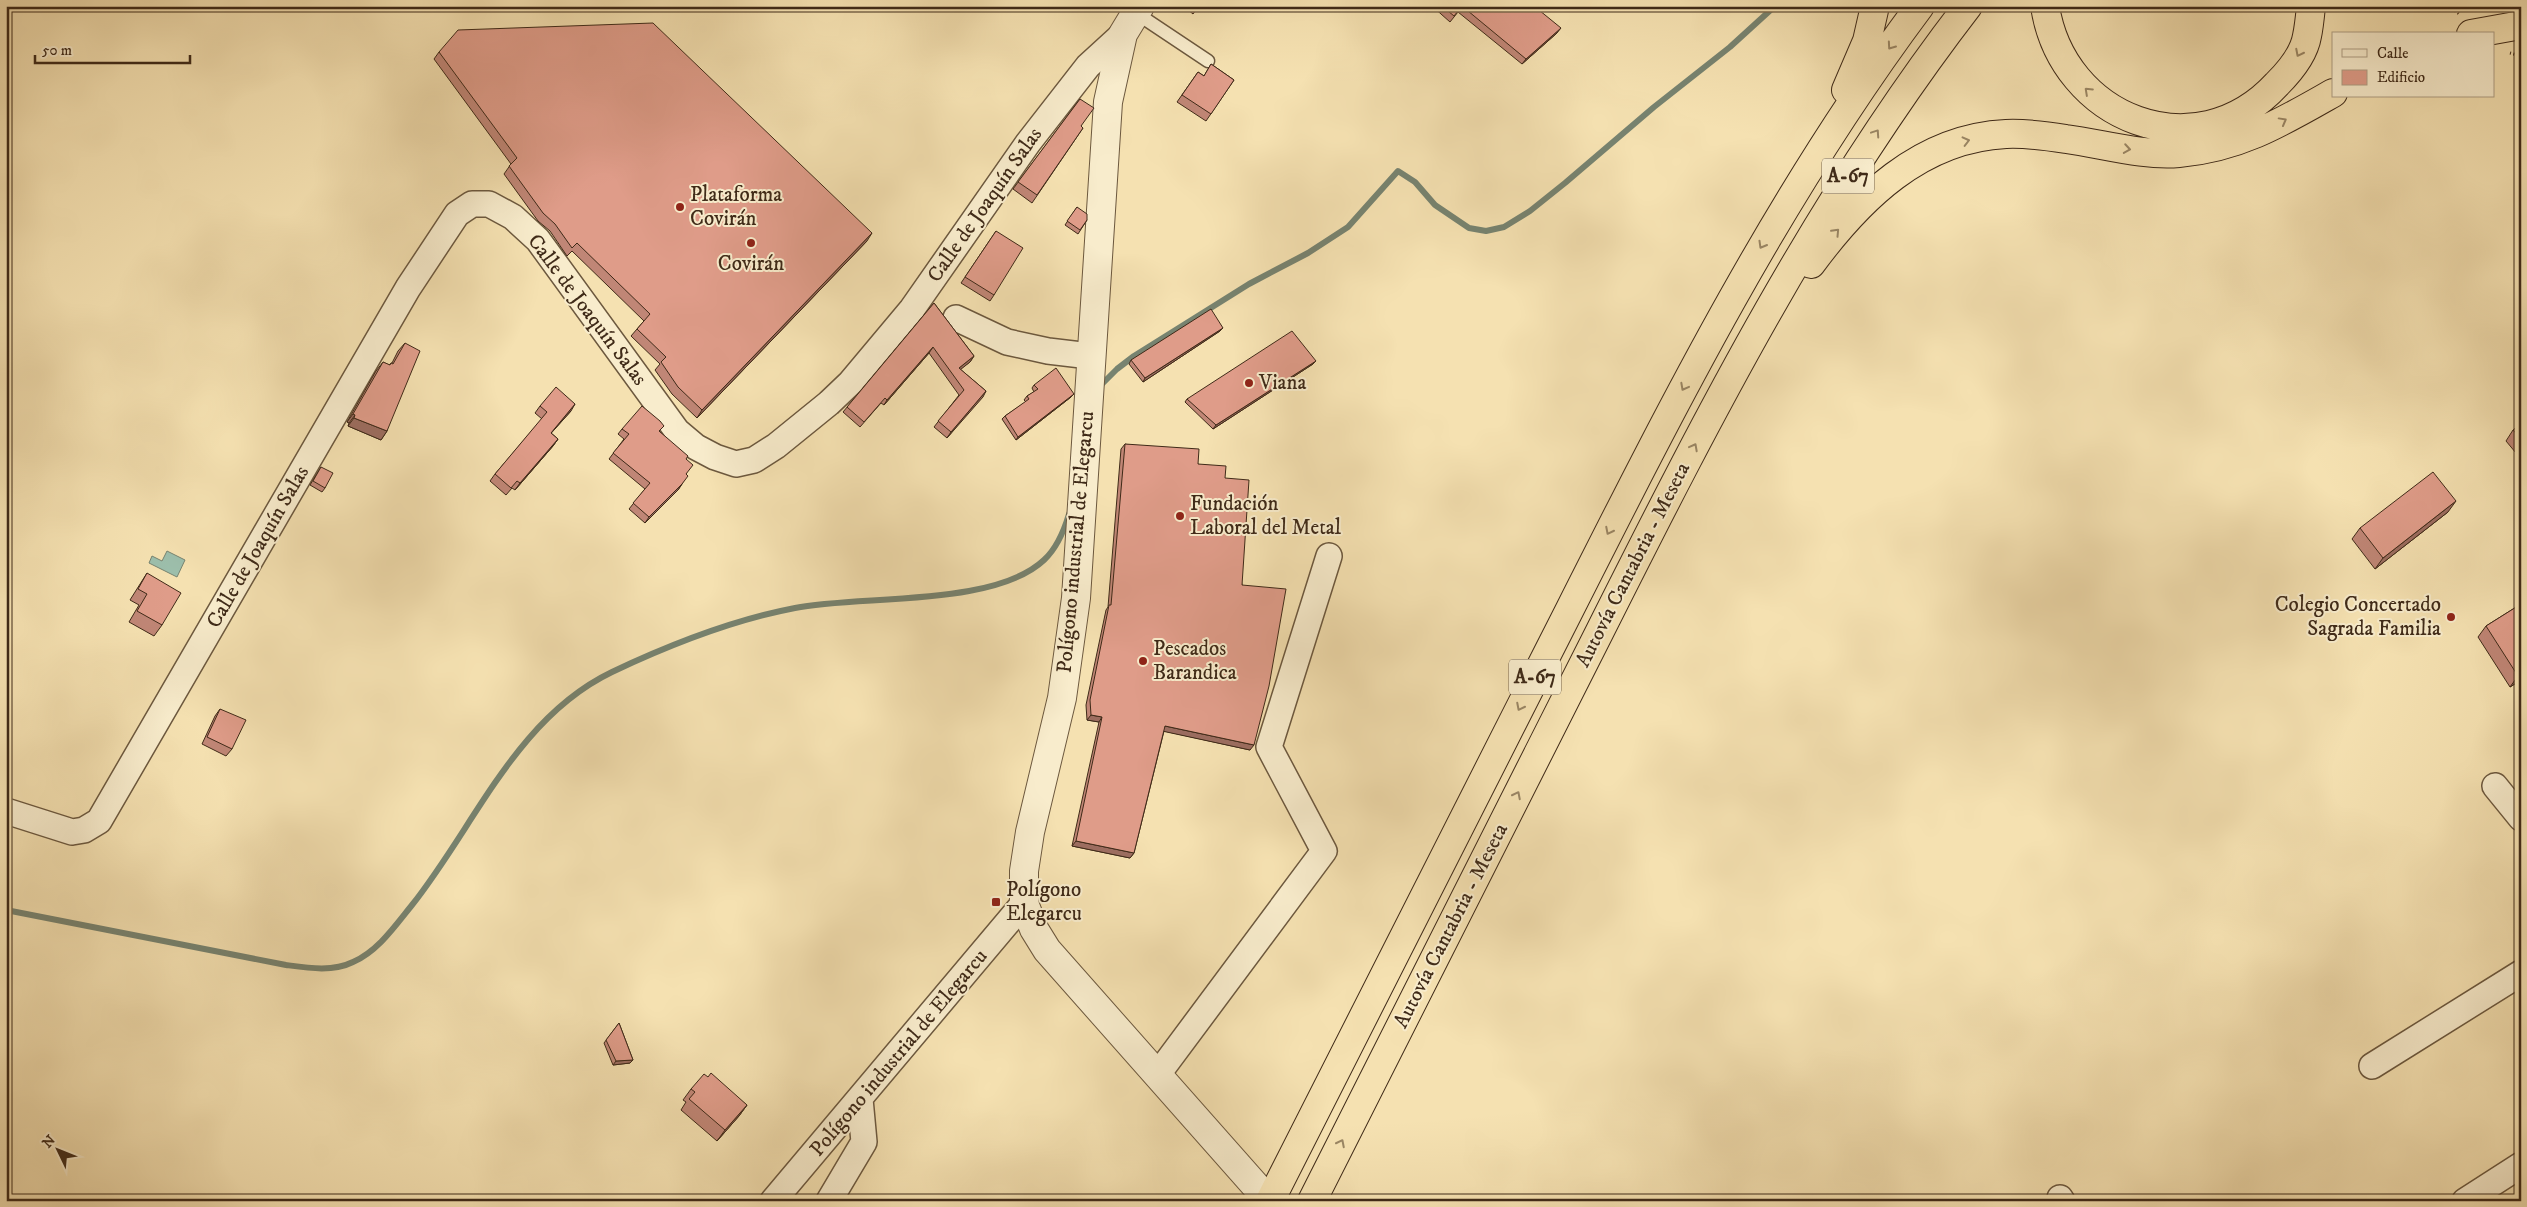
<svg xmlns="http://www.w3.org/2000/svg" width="2527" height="1207" viewBox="0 0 2527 1207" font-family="'IM FELL DW Pica',serif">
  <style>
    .water { fill: #9cbeab; stroke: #778370 }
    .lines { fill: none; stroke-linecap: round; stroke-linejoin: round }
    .stream { stroke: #778370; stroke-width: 6 }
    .service-casing { stroke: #6c583e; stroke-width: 15 }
    .minor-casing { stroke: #6c583e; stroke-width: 28 }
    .tertiary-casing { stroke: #6c583e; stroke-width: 30 }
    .motorway-casing { stroke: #3f2a18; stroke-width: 30 }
    .path { stroke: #3f2a18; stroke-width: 3; stroke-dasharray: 1 2.5; stroke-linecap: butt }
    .service { stroke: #f8eccc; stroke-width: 12 }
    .minor { stroke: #f8eccc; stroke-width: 25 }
    .tertiary { stroke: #f8eccc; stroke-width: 28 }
    .motorway { stroke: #f5e1b1; stroke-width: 28 }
    .wall { fill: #c08676; stroke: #3f2a18 }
    .shaded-wall { fill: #9c6d60; stroke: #3f2a18 }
    .building { fill: #df9c89; stroke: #3f2a18 }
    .oneway { stroke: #9a8664 }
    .poi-dot { fill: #8f2418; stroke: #f8eccc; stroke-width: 2 }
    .labels { text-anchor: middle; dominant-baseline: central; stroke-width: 4; stroke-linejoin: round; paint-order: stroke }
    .shield { fill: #f8eccc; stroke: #76644e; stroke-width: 1 }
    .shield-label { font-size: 20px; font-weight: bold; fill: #3f2a18 }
    .poi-label { font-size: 21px; fill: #3f2a18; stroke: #f8eccc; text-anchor: start }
    .street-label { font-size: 21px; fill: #3f2a18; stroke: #f8eccc }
  </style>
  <rect width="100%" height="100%" fill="#f5e1b1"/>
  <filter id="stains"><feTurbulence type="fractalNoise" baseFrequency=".004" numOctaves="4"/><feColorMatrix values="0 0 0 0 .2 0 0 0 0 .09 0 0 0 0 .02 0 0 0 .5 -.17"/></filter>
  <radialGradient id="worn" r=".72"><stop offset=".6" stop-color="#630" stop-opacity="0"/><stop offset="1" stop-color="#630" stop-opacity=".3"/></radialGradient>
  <!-- water -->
  <path class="water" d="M167 551 185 560 177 577 149 563 152 556 162 561Z"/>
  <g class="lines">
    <!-- stream -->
    <path class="stream" d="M1100 386 1117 369 1134 356 1249 284 1308 253 1348 227 1398 171 1415 182 1435 205 1469 228 1486 231 1504 227 1530 211 1565 183 1654 107 1730 47 1775 6
      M6 910 286 965C308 968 333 972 353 962 378 951 395 926 412 905 475 826 516 718 612 672 669 645 732 620 795 608 861 595 994 607 1044 560 1057 548 1064 531 1069 514"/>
    <!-- service casing -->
    <g class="service-casing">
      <path id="service" d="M1136 13 1208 61"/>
    </g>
    <!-- minor casing -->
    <g class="minor-casing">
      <path id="minor" d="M956 318 1007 342 1048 351 1090 356
        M2495 786 2521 818
        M6 811 72 832 84 830 99 821 408 288 457 214 472 204H489L513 217 538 240 677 431 696 447 715 457 736 464 754 460 776 446 829 403 850 383 912 309 1028 143 1088 66 1123 34
        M2372 1066 2521 973
        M1158 1074 1324 851 1269 747 1329 556
        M2060 1198 2062 1201
        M773 1201 1024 903
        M829 1201 864 1142 860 1099
        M2465 1201 2521 1165"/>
    </g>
    <!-- tertiary casing -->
    <g class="tertiary-casing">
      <path id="tertiary" d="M1140 6 1123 34 1108 102 1076 598 1062 698 1030 832 1024 871V903L1034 929 1047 950 1269 1201"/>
    </g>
    <!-- motorway casing -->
    <g class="motorway-casing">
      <path id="motorway" d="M2045 6C2062 119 2196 172 2277 84 2289 72 2304 54 2307 36 2309 27 2310 16 2311 6
        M2471 34 2521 25
        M1846 90 1867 41 1875 6
        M1811 264C1859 199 1920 138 2006 134 2026 133 2047 136 2066 139 2103 144 2142 156 2179 153 2239 148 2282 122 2333 93
        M1270 1201C1370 1004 1470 806 1570 609 1675 401 1780 193 1920 6
        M1312 1201C1408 1011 1504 821 1600 631 1709 414 1819 199 1968 6"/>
    </g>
    <!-- path -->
    <path class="path" d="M2450 6 2459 14
      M2510 53 2521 56"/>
    <!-- service -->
    <use href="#service" class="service"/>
    <!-- minor -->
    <use href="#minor" class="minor"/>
    <!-- tertiary -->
    <use href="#tertiary" class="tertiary"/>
    <!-- motorway -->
    <use href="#motorway" class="motorway"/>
  </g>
  <!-- wall -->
  <path class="wall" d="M1179 6H1199L1193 14 1187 9 1185 11Z
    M1432 6H1534L1557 33 1522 64 1458 12 1450 22Z
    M439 52 867 241 697 418 672 394 655 370 660 364 631 336 637 329 644 321 572 251 567 256 550 231 538 221 504 174 511 164 434 59Z
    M1211 64 1234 80 1206 121 1177 102 1198 72 1204 76Z
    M1080 99 1081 126 1083 128 1032 203 1013 189Z
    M1077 207 1087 220 1078 234 1065 225Z
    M996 231 994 295 990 301 961 283Z
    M934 303 974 356 970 362 960 369 986 391 947 438 934 427 959 395 929 353 884 405 881 403 860 427 843 412Z
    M1223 328 1220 331 1143 382 1129 364 1131 360Z
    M405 343 387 431 381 440 348 426 349 423 347 422 376 371 383 362 389 365 391 363H392L398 351Z
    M1313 364 1213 429 1185 402 1187 399Z
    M1034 385 1074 394 1071 397 1016 440 1002 419 1005 416 1026 402 1024 400 1027 396 1034 392 1032 388Z
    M540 406 571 411 551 433 558 439 553 446 515 490 512 488 506 495 490 481 495 474 542 419 535 413Z
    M2521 424V459L2506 441 2513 430Z
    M622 429 660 432 686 459V474L682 484 678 490 645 523 629 509 645 489 609 459 624 439 618 434Z
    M1125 444 1198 464 1225 478 1242 585 1250 750 1164 731 1134 853 1130 858 1072 846 1099 722 1087 720 1086 705 1106 610 1108 607 1121 449Z
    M321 467 325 488 322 492 310 485Z
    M2448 512 2375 569 2352 539 2360 528Z
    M147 573 162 625 154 636 129 622 139 605 130 600Z
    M2521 604V680L2510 687 2478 637 2486 626Z
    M220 709 232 749 226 756 202 744 215 716Z
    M619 1023 633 1060 630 1063 613 1065 604 1043Z
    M708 1077 747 1105 739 1116 717 1141 681 1110 686 1102 683 1100 691 1089Z"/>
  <!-- shaded-wall -->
  <path class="shaded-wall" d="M851 6H892L848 10Z
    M1561 28 1557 33 1522 64 1526 59Z
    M872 233 867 241 697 418 702 410Z
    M1223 328 1220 331 1143 382 1145 378Z
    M933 347 929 353 884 405 887 400Z
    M974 356 970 362 955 374 959 368Z
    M1316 361 1313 364 1213 429 1216 425Z
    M986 391 983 397 947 438 951 432Z
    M1074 394 1071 397 1016 440 1018 437Z
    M575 404 571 411 546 439 551 433Z
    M353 414 355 415 349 423 347 422Z
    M354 418 387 431 381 440 348 426Z
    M558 439 553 446 515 490 520 483Z
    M682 484 678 490 645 523 649 517Z
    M2456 501 2448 512 2375 569 2383 558Z
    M2521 674V680L2510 687 2518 676Z
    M1091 715 1102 717 1099 722 1087 720Z
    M1165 726 1254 745 1250 750 1162 731Z
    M1076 841 1134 853 1130 858 1072 846Z
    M633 1060 630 1063 613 1065 616 1061Z
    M747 1105 739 1116 717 1141 725 1130Z"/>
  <!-- building -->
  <path class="building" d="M1442 6H1534L1561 28 1526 59 1462 6 1454 16Z
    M653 23 872 233 702 410 678 387 661 362 666 357 637 329 650 314 577 243 572 248 555 224 543 213 509 166 517 158 439 52 458 30Z
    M1211 64 1234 80 1211 114 1182 95 1198 72 1204 76Z
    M1080 99 1094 108 1081 126 1083 128 1037 195 1018 182Z
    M1077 207 1087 214V220L1080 230 1067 221Z
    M996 231 1023 248 994 295 965 277Z
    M934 303 974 356 959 368 986 391 951 432 938 421 964 390 933 347 887 400 885 398 864 422 847 407Z
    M1211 309 1223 328 1145 378 1131 360Z
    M1292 331 1316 361 1216 425 1187 399Z
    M405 343 420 351 387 431 354 418 355 415 353 414 383 362 390 365 391 363 393 364Z
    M1056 368 1074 394 1018 437 1005 416 1029 399 1027 396 1038 389 1034 385Z
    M556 387 575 404 551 433 558 439 520 483 517 481 511 488 495 474 547 412 540 406Z
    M642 406 660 421 664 426 659 431 688 456 686 459 693 465 686 474 688 476 682 484 649 517 633 503 650 483 613 453 629 434 622 429Z
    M2521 424V439L2513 430Z
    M1125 444 1199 449 1198 464 1226 466 1225 478 1249 480 1242 585 1286 589 1269 686 1254 745 1165 726 1134 853 1076 841 1102 717 1091 715 1090 700 1109 605H1111Z
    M321 467 333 473 325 488 313 481Z
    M2433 472 2456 501 2383 558 2360 528Z
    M147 573 181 593 162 625 137 611 147 594 138 589Z
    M2521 604V674L2518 676 2486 626Z
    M220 709 246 720 232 749 207 737Z
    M619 1023 633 1060 616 1061 606 1040Z
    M711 1073 747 1105 725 1130 689 1099 695 1092 691 1089 704 1074 708 1077Z"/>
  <!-- one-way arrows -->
  <defs><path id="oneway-chevron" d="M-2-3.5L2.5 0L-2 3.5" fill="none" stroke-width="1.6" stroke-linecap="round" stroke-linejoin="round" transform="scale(1.25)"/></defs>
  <g class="oneway">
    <use href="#oneway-chevron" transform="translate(1891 46) rotate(125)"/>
    <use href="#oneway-chevron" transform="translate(2299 53) rotate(117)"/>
    <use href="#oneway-chevron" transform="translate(2088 91) rotate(-137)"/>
    <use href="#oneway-chevron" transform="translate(2283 121) rotate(-29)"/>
    <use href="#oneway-chevron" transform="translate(1876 133) rotate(-56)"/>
    <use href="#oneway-chevron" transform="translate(1966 141) rotate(-14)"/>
    <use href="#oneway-chevron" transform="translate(2127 149) rotate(9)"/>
    <use href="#oneway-chevron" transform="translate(1836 232) rotate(-47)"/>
    <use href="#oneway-chevron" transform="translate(1762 245) rotate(120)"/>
    <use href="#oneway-chevron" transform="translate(1684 387) rotate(118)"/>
    <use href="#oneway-chevron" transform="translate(1694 447) rotate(-62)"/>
    <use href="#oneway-chevron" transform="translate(1609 531) rotate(117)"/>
    <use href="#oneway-chevron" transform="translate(1520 707) rotate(117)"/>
    <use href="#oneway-chevron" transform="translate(1517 795) rotate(-63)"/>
    <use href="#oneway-chevron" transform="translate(1341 1143) rotate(-63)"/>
  </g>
  <!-- markers -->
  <g class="poi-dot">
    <circle cx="680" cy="207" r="5"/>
    <circle cx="751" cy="243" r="5"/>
    <circle cx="1249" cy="383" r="5"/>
    <circle cx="1180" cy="516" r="5"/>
    <circle cx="2451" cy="617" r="5"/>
    <circle cx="1143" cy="661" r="5"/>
    <rect x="991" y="897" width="10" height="10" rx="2.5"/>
  </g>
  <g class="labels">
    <!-- shield labels -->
    <g class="shield">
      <rect x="1822" y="158.5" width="52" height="35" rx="4"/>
      <rect x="1509" y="659.5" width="52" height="35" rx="4"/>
    </g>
    <g class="shield-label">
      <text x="1848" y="176">A-67</text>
      <text x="1535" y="677">A-67</text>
    </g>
    <!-- poi labels -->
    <g class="poi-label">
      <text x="690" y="195">Plataforma<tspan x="690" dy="24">Covirán</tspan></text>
      <text x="751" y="264" text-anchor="middle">Covirán</text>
      <text x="1259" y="383">Viana</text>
      <text x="1190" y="504">Fundación<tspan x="1190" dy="24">Laboral del Metal</tspan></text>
      <text x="2441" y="605" text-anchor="end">Colegio Concertado<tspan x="2441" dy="24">Sagrada Familia</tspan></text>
      <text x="1153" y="649">Pescados<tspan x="1153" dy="24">Barandica</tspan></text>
      <text x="1006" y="890">Polígono<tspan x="1006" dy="24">Elegarcu</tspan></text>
    </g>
    <!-- street labels -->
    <g class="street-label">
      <text transform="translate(985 205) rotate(-55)">Calle de Joaquín Salas</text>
      <text transform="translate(587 310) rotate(53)">Calle de Joaquín Salas</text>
      <text transform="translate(1076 542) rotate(-85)">Polígono industrial de Elegarcu</text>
      <text transform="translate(258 547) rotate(-60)">Calle de Joaquín Salas</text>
      <text transform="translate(1633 565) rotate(-63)">Autovía Cantabria - Meseta</text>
      <text transform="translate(1451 926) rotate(-63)">Autovía Cantabria - Meseta</text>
      <text transform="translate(899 1053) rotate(-50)">Polígono industrial de Elegarcu</text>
    </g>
  </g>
  <!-- margin -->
  <rect width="2527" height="1207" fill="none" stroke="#f5e1b1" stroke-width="25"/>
  <rect x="8" y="8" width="2512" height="1192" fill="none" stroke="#3f2a18" stroke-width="2.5"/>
  <rect x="12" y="12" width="2502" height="1182" fill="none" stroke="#3f2a18"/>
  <!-- legend -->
  <rect x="2332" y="32" width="162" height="65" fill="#f8eccc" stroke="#ae9e84"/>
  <rect x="2342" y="49" width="25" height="8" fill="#f8eccc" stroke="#ae9e84"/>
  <text x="2377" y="58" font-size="15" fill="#3f2a18">Calle</text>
  <rect x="2342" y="70" width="25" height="15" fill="#df9c89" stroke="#ae9e84"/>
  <text x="2377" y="82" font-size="15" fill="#3f2a18">Edificio</text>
  <!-- north arrow -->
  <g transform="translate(58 1150) rotate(313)" stroke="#f8eccc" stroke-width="4" paint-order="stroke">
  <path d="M0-4L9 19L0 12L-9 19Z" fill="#3f2a18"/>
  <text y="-8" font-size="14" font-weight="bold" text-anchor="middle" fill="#3f2a18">N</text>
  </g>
  <!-- scale -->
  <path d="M35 55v8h155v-8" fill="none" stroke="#3f2a18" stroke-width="2.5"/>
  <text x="42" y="55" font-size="15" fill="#3f2a18" stroke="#f8eccc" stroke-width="4" paint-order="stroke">50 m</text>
  <rect width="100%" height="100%" filter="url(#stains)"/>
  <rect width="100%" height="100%" fill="url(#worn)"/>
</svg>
